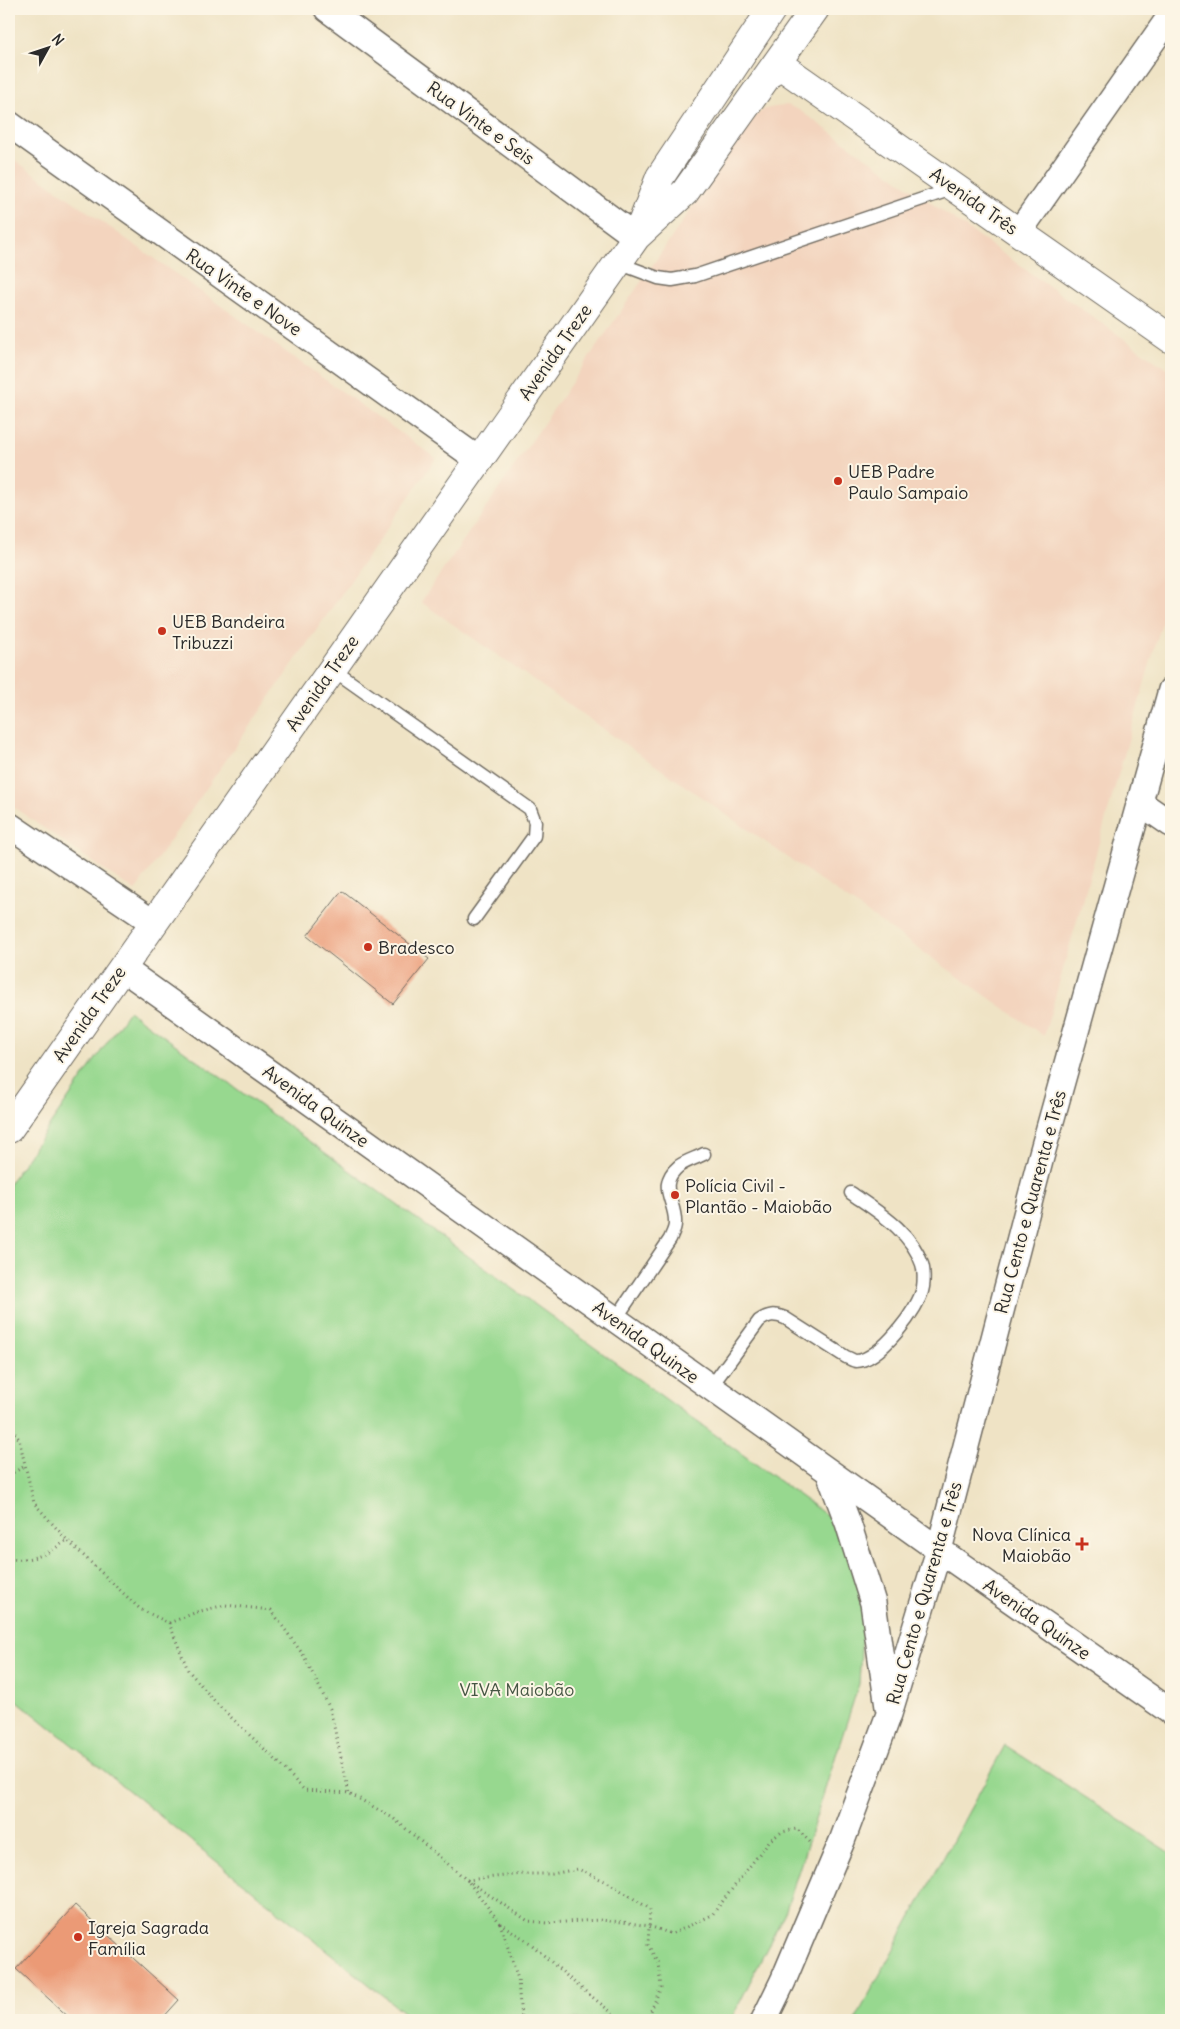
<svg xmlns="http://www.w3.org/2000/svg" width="1180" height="2029" viewBox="0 0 1180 2029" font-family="Delius,sans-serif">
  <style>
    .built { fill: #f3d4be }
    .green { fill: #97d88f; stroke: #61825d }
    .building { fill: #eb9a76 }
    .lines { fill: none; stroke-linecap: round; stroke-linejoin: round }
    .lane-casing { stroke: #706b61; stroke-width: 15 }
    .street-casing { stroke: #706b61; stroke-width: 28 }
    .secondary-casing { stroke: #706b61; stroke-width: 30 }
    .path { stroke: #706b61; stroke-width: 3; stroke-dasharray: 1 4; stroke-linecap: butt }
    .lane { stroke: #fff; stroke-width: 12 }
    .street { stroke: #fff; stroke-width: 25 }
    .secondary { stroke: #fff; stroke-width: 28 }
    .poi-dot { fill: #c8321e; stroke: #fcf5e5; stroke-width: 2 }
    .labels { text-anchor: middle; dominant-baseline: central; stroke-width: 4; stroke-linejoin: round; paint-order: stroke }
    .street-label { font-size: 18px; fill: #2b2b2b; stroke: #fcf5e5 }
    .poi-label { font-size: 18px; fill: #2b2b2b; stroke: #fcf5e5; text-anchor: start }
    .park-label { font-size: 18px; fill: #465644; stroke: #fcf5e5 }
  </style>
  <rect width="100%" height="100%" fill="#fcf5e5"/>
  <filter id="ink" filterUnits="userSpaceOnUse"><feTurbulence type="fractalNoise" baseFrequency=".02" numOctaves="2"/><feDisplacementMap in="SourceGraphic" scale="10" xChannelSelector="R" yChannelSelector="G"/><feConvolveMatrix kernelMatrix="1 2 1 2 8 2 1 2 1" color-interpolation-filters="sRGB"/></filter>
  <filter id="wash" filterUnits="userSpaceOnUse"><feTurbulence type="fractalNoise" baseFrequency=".0096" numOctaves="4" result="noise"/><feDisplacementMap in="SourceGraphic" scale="20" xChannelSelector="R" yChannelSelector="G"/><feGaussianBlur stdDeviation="1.12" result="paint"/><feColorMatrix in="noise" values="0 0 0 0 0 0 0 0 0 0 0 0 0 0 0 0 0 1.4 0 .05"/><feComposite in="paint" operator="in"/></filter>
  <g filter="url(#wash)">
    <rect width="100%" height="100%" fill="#efe3c5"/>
    <!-- built -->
    <path class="built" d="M787 105 799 110 1171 372V590L1044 1036 421 602 755 116 765 109Z
      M9 156 436 458 135 891 9 804Z"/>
    <!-- green -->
    <path class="green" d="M129 1011 840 1525 865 1586 859 1684 786 1910 731 2020H413L9 1694V1184Z
      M1005 1745 1171 1853V2020H855Z"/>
    <g id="blocks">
      <!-- building -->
      <path class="building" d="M342 891 429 959 393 1004 307 936Z
        M75 1905 179 2000 161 2020H72L16 1969Z"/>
    </g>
  </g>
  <g filter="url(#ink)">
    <use href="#blocks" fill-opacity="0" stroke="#706b61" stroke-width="1"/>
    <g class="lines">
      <!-- lane casing -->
      <g class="lane-casing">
        <path id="lane" d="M618 263 658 278 672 280 695 276 955 188
          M332 669 530 809 535 822 534 836 474 919
          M615 1320 670 1239C672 1234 675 1229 675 1224 677 1202 655 1186 679 1166 686 1161 696 1158 704 1154
          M710 1388 759 1321C769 1314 774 1314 785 1318L846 1357C849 1358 853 1361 856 1361 879 1361 920 1308 923 1287 924 1281 924 1270 922 1264 911 1231 878 1212 851 1193"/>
      </g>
      <!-- street casing -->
      <g class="street-casing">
        <path id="street" d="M327 9 636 237
          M9 124 479 460
          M1019 232 1171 15
          M1139 802 1171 824
          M9 825 154 923
          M122 968 939 1550 1171 1712
          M829 1473 848 1523 873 1603 888 1707
          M764 2020 783 1981 842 1841 889 1714 939 1550 1041 1157 1171 690"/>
      </g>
      <!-- secondary casing -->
      <g class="secondary-casing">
        <path id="secondary" d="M777 63 1171 339
          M639 231 660 177 772 9
          M9 1129 636 237 685 192 815 9"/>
      </g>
      <!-- path -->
      <path class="path" d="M9 1425 19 1439 34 1503 67 1540 140 1609 169 1623 188 1670 217 1704 277 1761 304 1790 349 1793 393 1818 467 1880 523 1874H552L578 1869 609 1883 650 1909 648 1945 658 1963 661 1987 647 2020
        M9 1475 25 1466
        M9 1559C33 1561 47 1555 67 1540
        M169 1623 197 1612 225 1605 271 1610 304 1656 330 1709 349 1793
        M500 1923 518 1979 521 2020
        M621 2020 576 1984 530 1943 500 1923 467 1880 528 1921 547 1923 599 1920 623 1922 649 1926 672 1934 712 1915 770 1840 782 1832 797 1829 810 1842"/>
      <!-- lane -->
      <use href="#lane" class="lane"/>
      <!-- street -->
      <use href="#street" class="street"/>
      <!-- secondary -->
      <use href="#secondary" class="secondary"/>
    </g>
  </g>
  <!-- markers -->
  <g class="poi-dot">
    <circle cx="838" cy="481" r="5"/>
    <circle cx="162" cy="631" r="5"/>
    <circle cx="368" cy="947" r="5"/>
    <circle cx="675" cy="1195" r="5"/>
    <path d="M1079.5 1536.5h5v5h5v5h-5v5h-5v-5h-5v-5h5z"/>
    <circle cx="78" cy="1937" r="5"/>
  </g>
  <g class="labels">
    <!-- street labels -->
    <g class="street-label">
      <text transform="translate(481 123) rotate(36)">Rua Vinte e Seis</text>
      <text transform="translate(974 201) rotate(35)">Avenida Três</text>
      <text transform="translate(244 292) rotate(35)">Rua Vinte e Nove</text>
      <text transform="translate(555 352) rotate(-55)">Avenida Treze</text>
      <text transform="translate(322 683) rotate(-55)">Avenida Treze</text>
      <text transform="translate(89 1014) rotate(-55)">Avenida Treze</text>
      <text transform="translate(316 1106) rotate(36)">Avenida Quinze</text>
      <text transform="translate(1030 1202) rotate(-75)">Rua Cento e Quarenta e Três</text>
      <text transform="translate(646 1342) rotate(36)">Avenida Quinze</text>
      <text transform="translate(924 1593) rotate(-74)">Rua Cento e Quarenta e Três</text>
      <text transform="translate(1037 1619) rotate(35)">Avenida Quinze</text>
    </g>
    <!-- poi labels -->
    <g class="poi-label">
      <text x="848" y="471">UEB Padre<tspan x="848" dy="21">Paulo Sampaio</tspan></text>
      <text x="172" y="621">UEB Bandeira<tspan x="172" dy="21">Tribuzzi</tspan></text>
      <text x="378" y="947">Bradesco</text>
      <text x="685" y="1185">Polícia Civil -<tspan x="685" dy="21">Plantão - Maiobão</tspan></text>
      <text x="1071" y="1534" text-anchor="end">Nova Clínica<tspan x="1071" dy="21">Maiobão</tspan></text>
      <text x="88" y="1927">Igreja Sagrada<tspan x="88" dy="21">Família</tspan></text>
    </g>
    <!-- park labels -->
    <g class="park-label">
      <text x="517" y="1689">VIVA Maiobão</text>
    </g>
  </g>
  <!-- margin -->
  <rect width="1180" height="2029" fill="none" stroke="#fcf5e5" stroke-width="30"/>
  <!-- north arrow -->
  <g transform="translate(48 48) rotate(50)" stroke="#fcf5e5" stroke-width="4" paint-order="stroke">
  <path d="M0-4L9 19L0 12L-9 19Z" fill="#2b2b2b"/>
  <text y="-8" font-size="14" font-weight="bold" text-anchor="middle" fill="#2b2b2b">N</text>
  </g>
</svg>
